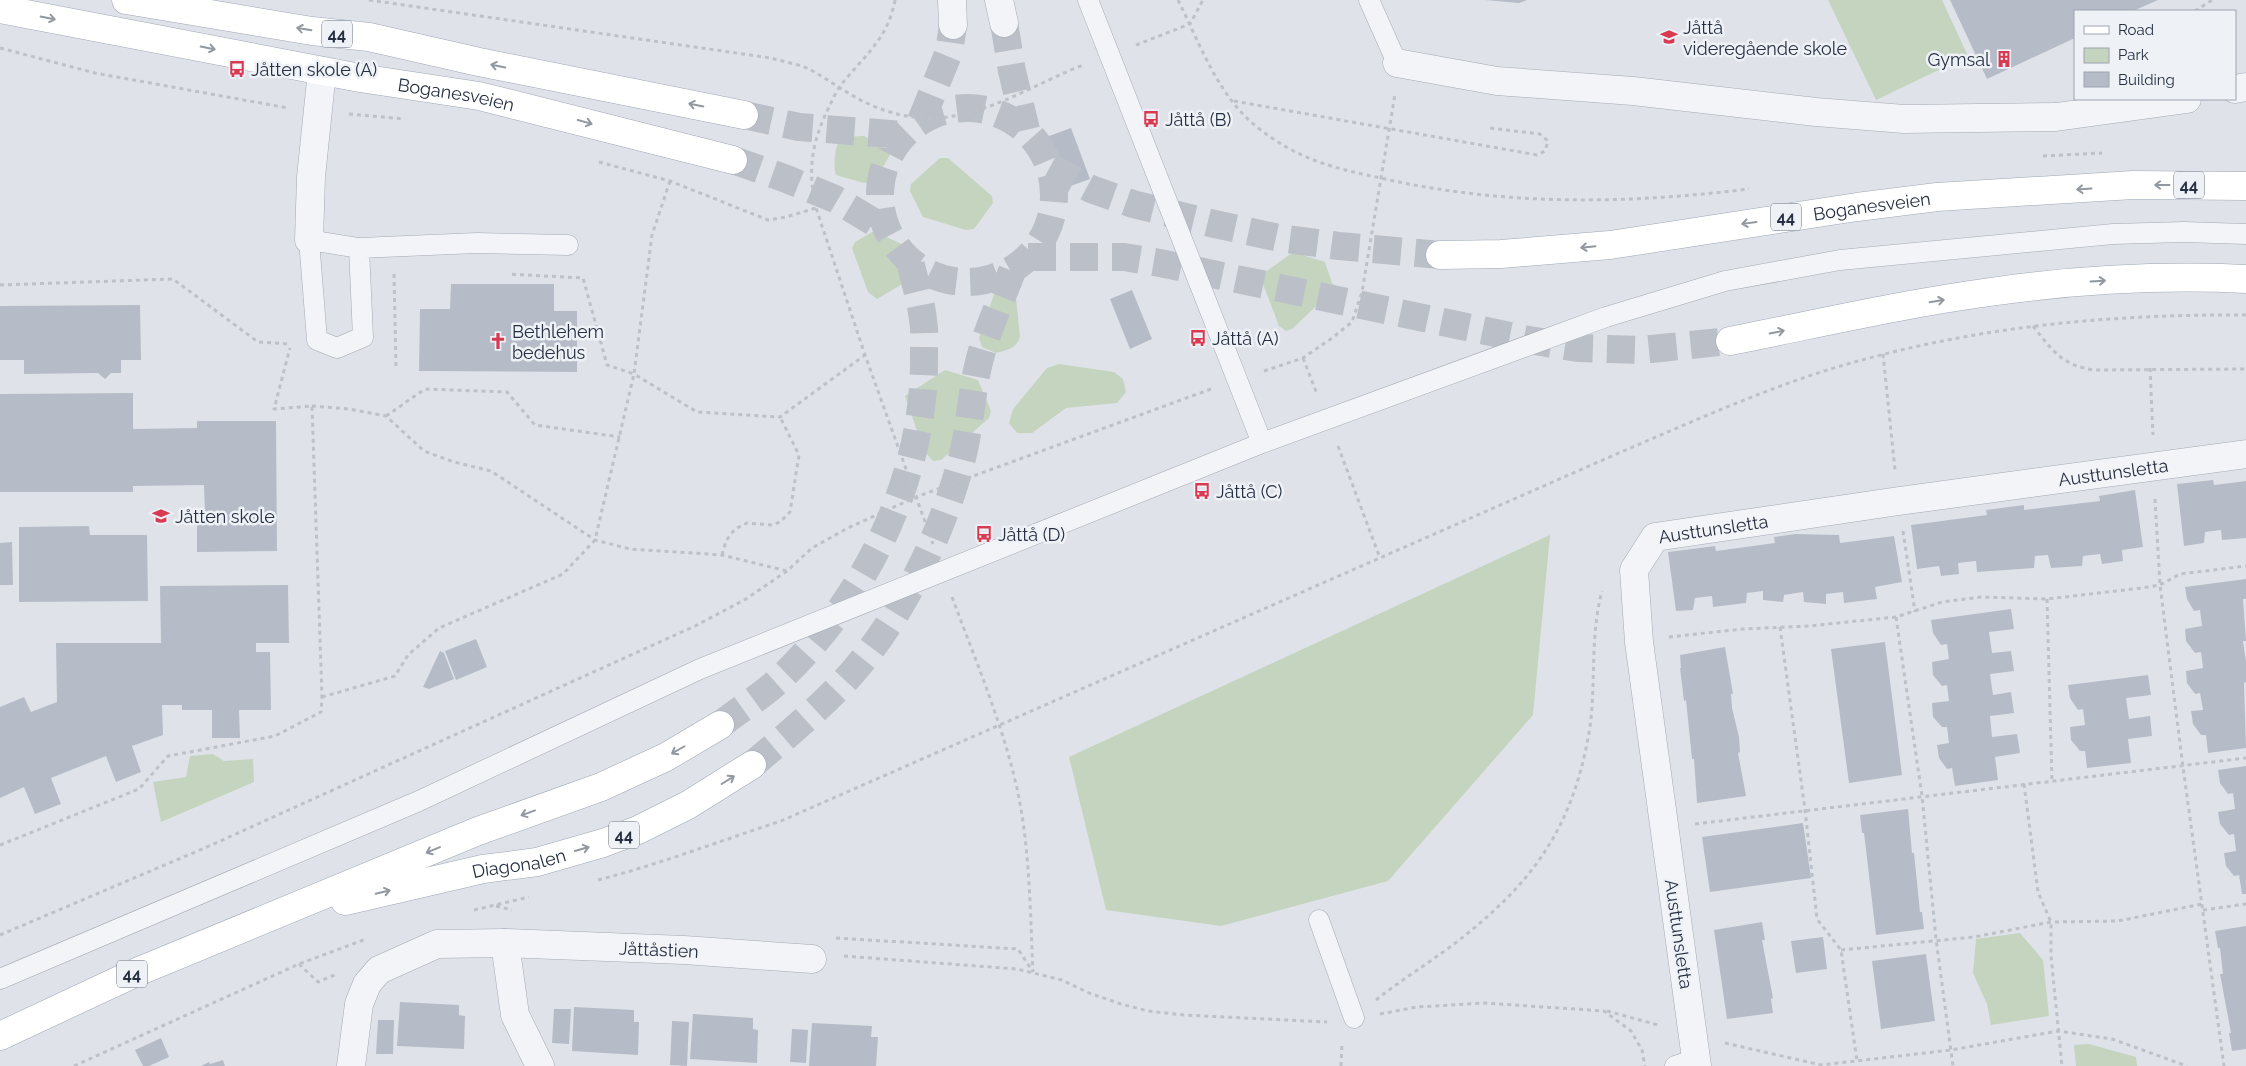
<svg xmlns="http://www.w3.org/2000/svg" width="2246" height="1066" viewBox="0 0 2246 1066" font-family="Raleway,sans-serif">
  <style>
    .green { fill: #c4d4bf }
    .building { fill: #b6bcc7 }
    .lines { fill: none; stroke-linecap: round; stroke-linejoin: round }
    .tertiary-tunnel { stroke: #babfc8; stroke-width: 28; stroke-dasharray: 28 14; stroke-linecap: butt }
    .primary-tunnel { stroke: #babfc8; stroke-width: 28; stroke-dasharray: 28 14; stroke-linecap: butt }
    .service-casing { stroke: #a4aab4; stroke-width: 21 }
    .minor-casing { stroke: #a4aab4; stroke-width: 29 }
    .tertiary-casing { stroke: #a4aab4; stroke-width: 29 }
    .primary-casing { stroke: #9da7b6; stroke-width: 29 }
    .path { stroke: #bdc1c8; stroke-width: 3; stroke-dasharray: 4 4; stroke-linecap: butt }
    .service { stroke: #f2f4f7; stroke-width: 20 }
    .minor { stroke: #f2f4f7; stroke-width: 28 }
    .tertiary { stroke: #f2f4f7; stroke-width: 28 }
    .primary { stroke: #fff; stroke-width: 28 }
    .oneway { stroke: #9298a0 }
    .labels { text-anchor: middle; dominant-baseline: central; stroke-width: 5; stroke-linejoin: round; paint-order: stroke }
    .shield { fill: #eef2f7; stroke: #626a78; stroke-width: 1 }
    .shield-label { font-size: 16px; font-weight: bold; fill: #263042 }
    .poi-label { font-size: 18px; fill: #263042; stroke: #eef2f7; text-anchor: start }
    .street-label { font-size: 18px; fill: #263042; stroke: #eef2f7 }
  </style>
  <rect width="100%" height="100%" fill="#dfe3e9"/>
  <!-- green -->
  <path class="green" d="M1828 0H1942L1968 56 1876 100Z
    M864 136 888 150 890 155C884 164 877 183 864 183L836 175C833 170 835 144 840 140 845 137 857 136 864 136Z
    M940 158H948L992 196 993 203 974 229 966 230 923 217 910 191 911 184Z
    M874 231 912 249 920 271 916 276 877 299 868 292 852 248 855 242Z
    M1293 252 1325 262 1334 289 1292 329 1286 331 1279 326 1260 276Z
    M1000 277H1014L1020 337C1016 349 1007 350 996 353L982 347 979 338Z
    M1059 364 1114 372 1123 379 1126 392 1117 403 1066 408 1032 433H1017L1009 423 1013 409 1047 368Z
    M945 370 978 380 991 411 989 418 941 460 933 461 924 451 905 396Z
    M1550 535 1533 715 1388 881 1221 926 1106 910 1069 757Z
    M213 754 224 761 253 759 254 782 161 822 153 782 186 777 190 756Z
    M2020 933 2043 960 2049 1016 1991 1025 1987 1004 1973 973 1976 939Z
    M2089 1044 2136 1057 2137 1066H2076L2074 1045Z"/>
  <!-- building -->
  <path class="building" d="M1485 0H1527L1519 3Z
    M1950 0H2158L2133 11H2075V38L1987 79Z
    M1071 128 1090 179 1068 187 1049 136Z
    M451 284H554V311H577V372L419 371 420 309H450Z
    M1132 290 1152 339 1130 349 1110 299Z
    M140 305 141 360H121V373H111L105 379 98 373 24 374V360H0V306Z
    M133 393V429L197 428V421H276L277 551 197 552V513H205L204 485 133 486V492H0V394Z
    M2213 480 2214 485 2246 481V538L2222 540 2221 530 2205 532 2204 543 2184 546 2177 484Z
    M2135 490 2143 547 2122 550 2123 561 2102 564 2100 554 2083 556 2082 566 2051 568 2048 555 2035 556 2034 568 1977 572 1976 561 1958 563 1959 574 1941 576 1939 566 1917 569 1911 525 1987 515 1986 510 2024 505V510L2100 501 2099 496Z
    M89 526 90 535H147L148 601 19 602V527Z
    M1795 534 1839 535 1840 543 1894 536 1902 582 1875 587 1877 599 1844 603 1843 592 1826 594V604L1804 602 1803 592 1784 595 1783 602 1763 600V591L1747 593 1746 603 1713 607 1712 596 1695 598 1693 610 1676 611 1668 552 1715 546 1716 551 1775 543 1774 537Z
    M12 542 13 585H0V543Z
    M2246 579V599H2243L2246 641H2243L2246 662V682L2244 683 2246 748 2208 753 2206 735H2201L2193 724 2191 711 2203 710 2200 693 2195 694 2187 683 2186 671 2203 668 2201 652 2195 653 2186 641 2185 629 2202 626 2200 610 2194 611 2187 599 2185 587Z
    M288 585 289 643H256V652H270L271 710H239L240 738H212V710H182V705H162L163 735 132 746 141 772 116 782 106 756 51 778 61 804 35 814 24 787 0 798V707L24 697 31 712 57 702 56 643H161L160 586Z
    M2011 609 2014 629 1989 632 1992 653 2011 651 2014 671 1990 674 1993 695 2011 692 2014 713 1990 716 1992 737 2017 734 2020 753 1995 757 1998 780 1955 786 1952 768 1947 769 1939 758 1937 745 1949 743 1947 727H1942L1933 717 1932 703 1949 701 1947 685 1942 686 1933 675 1932 662 1949 659 1947 644 1941 645 1933 633 1931 620Z
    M476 639 487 667 456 680 445 651Z
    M1885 642 1902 775 1849 783 1831 649Z
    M1725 647 1733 694H1731L1732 708 1739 737 1740 752 1738 753 1746 796 1697 803 1694 759H1692L1686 700 1684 701 1680 668H1681L1680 655Z
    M440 651 444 653 454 679 429 689 423 687Z
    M2148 675 2151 695 2126 698 2129 719 2150 716 2152 736 2128 739 2131 763 2087 768 2085 751H2080L2071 740 2070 727 2085 725 2083 709 2078 710 2070 698 2068 685Z
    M2246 766V894H2242L2239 875 2234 876 2226 866 2224 853 2236 851 2234 834 2229 835 2220 824 2218 812 2235 809 2233 793 2228 794 2220 783 2218 770Z
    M1908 809 1912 853H1914L1920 912H1922L1924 929 1876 935 1864 833H1862L1860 815Z
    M1803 823 1811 878 1710 892 1702 837Z
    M1762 922 1765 940H1762L1773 998 1771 999 1773 1013 1727 1019 1714 930Z
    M2246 926V1049L2232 1051 2229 1033H2231L2220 974H2223L2220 948H2218L2215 931Z
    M1823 937 1827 969 1796 973 1791 941Z
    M1926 954 1935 1021 1881 1029 1872 961Z
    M400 1002 459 1005V1015L465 1016 464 1049 397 1046Z
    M574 1007 634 1010V1022H639L638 1055 572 1051Z
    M554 1009H571L569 1044 552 1043Z
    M693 1014 753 1018V1029L758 1030 757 1063 690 1059Z
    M378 1020H394L393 1054H376Z
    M672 1021 689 1022 687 1066 670 1065Z
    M812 1023 872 1026 871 1037H878L876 1066H809Z
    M792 1029 808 1030 806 1063 790 1062Z
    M161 1038 169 1057 149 1066H143L135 1050Z
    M223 1060 225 1066H201L209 1062 210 1064Z"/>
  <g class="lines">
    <!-- tertiary-tunnel -->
    <path class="tertiary-tunnel" d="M1004 23 1012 71 1026 130
      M921 121 949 52 953 25"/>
    <!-- primary-tunnel -->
    <path class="primary-tunnel" d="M880 195a87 87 0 1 1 174 0a87 87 0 1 1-174 0Z
      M744 115 799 127 904 135
      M733 160 784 178 835 199 887 230
      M1050 167 1091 189 1133 204 1210 223 1279 238 1339 246 1440 255
      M1028 257H1124L1160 263 1529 340 1578 348 1641 350 1730 341
      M720 725C740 709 764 695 782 677 868 595 926 474 924 354 924 342 925 331 923 320 921 300 914 280 910 261
      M752 765C783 739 814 713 842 684 897 626 940 540 961 462 970 429 971 395 979 362 987 330 1001 300 1013 269"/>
    <!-- service casing -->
    <g class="service-casing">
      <path id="service" d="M1088 0 1262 443
        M1369 0 1397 63
        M309 240 359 248 363 337 337 348 317 340Z
        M359 248 477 243 568 245
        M1319 920 1354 1018
        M0 979 419 801 700 669 1262 443 1606 317 1725 281 1840 260 2113 234 2184 232 2246 234
        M1675 1066 1697 1059"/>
    </g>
    <!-- minor casing -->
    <g class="minor-casing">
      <g id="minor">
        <path d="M1397 63 1497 81 1633 91 1816 112 1904 119 2056 117 2187 99"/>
        <path d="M2235 89 2246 87"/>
        <path d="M309 240 311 177 322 71"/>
        <path id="s1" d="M505 943 684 950 812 959"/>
        <path d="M351 1066 359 1004 367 984 379 970 437 944 505 943 515 1015 540 1066"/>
        <path id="s2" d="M1697 1066 1639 642 1634 570 1655 537 1899 501 2246 454"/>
      </g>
    </g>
    <!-- tertiary casing -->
    <g class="tertiary-casing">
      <path id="tertiary" d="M952 0 953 25
        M999 0 1004 23"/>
    </g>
    <!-- primary casing -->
    <g class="primary-casing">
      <g id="primary">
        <path d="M126 0 312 31 369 37 479 62 744 115"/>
        <path id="s3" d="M0 9 360 78 479 96 733 160"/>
        <path id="s4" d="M1440 255 1501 254 1610 245 1857 207 1937 197 2133 185 2246 186"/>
        <path d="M1730 341C1816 324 1902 304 1990 292 2074 280 2161 275 2246 279"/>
        <path id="s5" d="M345 901 483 869 537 862 603 843 638 830 688 805 752 765"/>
        <path d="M0 1036 137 972 478 831 601 787 666 757 720 725"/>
      </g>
    </g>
    <!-- path -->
    <path class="path" d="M369 0 771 58C784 62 799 64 811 70 831 81 850 96 871 105 953 141 1010 94 1083 65
      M895 0C888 39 864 56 841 85 836 91 833 99 830 105 812 141 807 169 816 208L865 355 933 544
      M1178 0C1200 44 1218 96 1257 127 1300 161 1334 168 1385 179 1505 206 1628 204 1749 189
      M2195 11 2212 0
      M1136 45 1190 24 1203 0
      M0 48 95 73 288 108
      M1234 101 1537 155 1545 151 1548 141 1540 134 1489 128
      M349 114 405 119
      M2043 156 2102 153
      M599 162 670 181 768 220 786 217 816 208
      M670 181 652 235 634 374 697 412 780 417 865 355
      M394 274 396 367
      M0 285 173 279 258 342 289 344
      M2033 326C2052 350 2061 365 2094 370L2246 369
      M1883 354 1895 470
      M1303 358 1317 394
      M2150 368 2153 435
      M1264 371 1303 358 1332 338 1352 322 1362 292 1395 94
      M312 406 349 409 386 416 424 451 454 462 491 471 595 540 630 549 722 555 787 571
      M386 416 425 389 507 392 535 425 620 437
      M1338 446 1380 558
      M2155 499 2160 585 2183 767 2224 1066
      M1903 531 1915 612
      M722 555 726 541 735 529 747 523 772 525 780 522 790 512 799 455 780 417
      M952 597C975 659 1001 720 1016 784 1030 845 1030 910 1033 972
      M2047 599 2052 782
      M1896 617 1922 796 1936 939 1953 1066
      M1780 627 1805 810 1817 919 1841 950 1857 1061
      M1669 637 1743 629 1809 626 1896 617 1942 602 1981 597 2047 599 2142 588 2160 585 2180 574 2246 566
      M322 697 395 676 408 655 439 628 563 574 595 540 634 374 607 365 583 278 508 274
      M2024 784 2038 892 2051 922V956L2062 1066
      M1695 824 2246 758
      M0 845 139 789 168 756 275 736 321 712 322 697 312 406 274 409 290 348
      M598 880C660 864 720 841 781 821L1621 452C1687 424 1753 394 1821 372 1961 328 2100 314 2246 315
      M496 906 512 910
      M474 910 529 897
      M2203 910 2246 904
      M0 935 207 847 695 626 746 599 787 571 812 548 848 528 916 497 1211 389
      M836 938 1018 949 1033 972
      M1841 950 1974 937 2051 922 2118 921 2202 904
      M844 956 1017 969 1062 980 1089 993 1121 1004 1148 1011 1184 1015 1327 1022
      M299 964 318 982 337 974
      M1376 1000C1406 976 1439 957 1468 933 1540 875 1575 819 1590 727 1596 682 1590 635 1602 591
      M1607 1011 1658 1025
      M1380 1014 1417 1007 1484 1003 1604 1011 1631 1031 1642 1050 1645 1066
      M1725 1043 1821 1065 1951 1050 2058 1031 2112 1039 2187 1066
      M74 1066 299 964 366 939
      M1341 1066 1342 1043"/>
    <!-- service -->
    <use href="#service" class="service"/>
    <!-- minor -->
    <use href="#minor" class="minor"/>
    <!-- tertiary -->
    <use href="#tertiary" class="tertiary"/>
    <!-- primary -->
    <use href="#primary" class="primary"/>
  </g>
  <!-- one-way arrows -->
  <defs><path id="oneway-shaft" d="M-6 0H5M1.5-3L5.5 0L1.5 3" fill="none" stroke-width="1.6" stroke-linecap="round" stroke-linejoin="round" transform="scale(1.25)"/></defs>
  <g class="oneway">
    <use href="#oneway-shaft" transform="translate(48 18) rotate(11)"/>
    <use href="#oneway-shaft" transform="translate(304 29) rotate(-171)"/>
    <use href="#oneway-shaft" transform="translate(208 48) rotate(11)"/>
    <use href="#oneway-shaft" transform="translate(498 66) rotate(-169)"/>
    <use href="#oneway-shaft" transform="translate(696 105) rotate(-169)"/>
    <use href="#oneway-shaft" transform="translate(585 122) rotate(15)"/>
    <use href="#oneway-shaft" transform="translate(2162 185) rotate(-180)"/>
    <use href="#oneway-shaft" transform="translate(2084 189) rotate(176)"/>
    <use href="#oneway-shaft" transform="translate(1749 223) rotate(172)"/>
    <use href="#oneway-shaft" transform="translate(1588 247) rotate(174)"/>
    <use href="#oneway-shaft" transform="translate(2098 281) rotate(-3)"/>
    <use href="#oneway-shaft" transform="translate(1937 301) rotate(-9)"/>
    <use href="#oneway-shaft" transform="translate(1777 332) rotate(-11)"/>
    <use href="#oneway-shaft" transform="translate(678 750) rotate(150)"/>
    <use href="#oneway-shaft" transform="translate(728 780) rotate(-32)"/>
    <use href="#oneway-shaft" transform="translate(528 813) rotate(160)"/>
    <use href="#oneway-shaft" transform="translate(582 849) rotate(-16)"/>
    <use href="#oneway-shaft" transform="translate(433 850) rotate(157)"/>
    <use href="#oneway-shaft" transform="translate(383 892) rotate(-13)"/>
  </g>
  <!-- icons -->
  <defs>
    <g id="school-bare" transform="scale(1.35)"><path d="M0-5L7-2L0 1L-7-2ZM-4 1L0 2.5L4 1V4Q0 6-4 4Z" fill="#d93951" stroke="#eef2f7" stroke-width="2.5" paint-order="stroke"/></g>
    <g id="building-bare" transform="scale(1.35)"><path d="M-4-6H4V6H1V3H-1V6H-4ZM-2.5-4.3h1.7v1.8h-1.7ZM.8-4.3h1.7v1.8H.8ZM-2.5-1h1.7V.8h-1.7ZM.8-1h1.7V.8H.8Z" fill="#d93951" stroke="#eef2f7" stroke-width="2.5" paint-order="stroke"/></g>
    <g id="bus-bare" transform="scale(1.35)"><path d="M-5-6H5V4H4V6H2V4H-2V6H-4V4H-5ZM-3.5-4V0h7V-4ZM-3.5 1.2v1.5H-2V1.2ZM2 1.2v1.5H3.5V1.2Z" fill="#d93951" stroke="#eef2f7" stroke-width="2.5" paint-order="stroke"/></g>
    <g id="church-bare" transform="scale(1.35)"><path d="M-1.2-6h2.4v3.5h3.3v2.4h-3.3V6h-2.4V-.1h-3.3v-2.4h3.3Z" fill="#d93951" stroke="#eef2f7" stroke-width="2.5" paint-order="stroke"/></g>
  </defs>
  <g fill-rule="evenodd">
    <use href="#school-bare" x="1669" y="37"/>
    <use href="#building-bare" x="2004" y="59"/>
    <use href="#bus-bare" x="237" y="69"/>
    <use href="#bus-bare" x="1151" y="119"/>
    <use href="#bus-bare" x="1198" y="338"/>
    <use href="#church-bare" x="498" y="341"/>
    <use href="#bus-bare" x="1202" y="491"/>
    <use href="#school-bare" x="161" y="516"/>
    <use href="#bus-bare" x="984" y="534"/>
  </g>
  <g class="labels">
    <!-- shield labels -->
    <g class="shield">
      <rect x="322" y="20.5" width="30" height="27" rx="4"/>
      <rect x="2174" y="171.5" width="30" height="27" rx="4"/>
      <rect x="1771" y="203.5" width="30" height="27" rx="4"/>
      <rect x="609" y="821.5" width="30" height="27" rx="4"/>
      <rect x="117" y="960.5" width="30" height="27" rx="4"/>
    </g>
    <g class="shield-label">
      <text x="337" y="34">44</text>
      <text x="2189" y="185">44</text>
      <text x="1786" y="217">44</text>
      <text x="624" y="835">44</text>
      <text x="132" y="974">44</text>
    </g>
    <!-- poi labels -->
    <g class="poi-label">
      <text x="1683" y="27">Jåttå<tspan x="1683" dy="21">videregående skole</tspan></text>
      <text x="1990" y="59" text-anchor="end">Gymsal</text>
      <text x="251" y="69">Jåtten skole (A)</text>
      <text x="1165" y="119">Jåttå (B)</text>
      <text x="512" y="331">Bethlehem<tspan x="512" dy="21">bedehus</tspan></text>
      <text x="1212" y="338">Jåttå (A)</text>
      <text x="1216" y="491">Jåttå (C)</text>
      <text x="175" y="516">Jåtten skole</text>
      <text x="998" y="534">Jåttå (D)</text>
    </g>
    <!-- street labels -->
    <g class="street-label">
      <text stroke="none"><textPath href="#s3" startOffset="464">Boganesveien</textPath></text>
      <text stroke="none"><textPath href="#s4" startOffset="435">Boganesveien</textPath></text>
      <text stroke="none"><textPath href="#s2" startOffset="1002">Austtunsletta</textPath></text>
      <text stroke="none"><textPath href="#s2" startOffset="598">Austtunsletta</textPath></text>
      <text stroke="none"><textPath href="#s5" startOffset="178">Diagonalen</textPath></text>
      <text transform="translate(1679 934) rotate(82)">Austtunsletta</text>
      <text stroke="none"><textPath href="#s1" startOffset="154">Jåttåstien</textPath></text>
    </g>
  </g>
  <!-- legend -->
  <rect x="2074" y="10" width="162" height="90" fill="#eef2f7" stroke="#9ea4af"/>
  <rect x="2084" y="26" width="25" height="8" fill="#ffffff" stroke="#9ea4af"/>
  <text x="2118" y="35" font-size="15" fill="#263042">Road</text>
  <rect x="2084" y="48" width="25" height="15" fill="#c4d4bf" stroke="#9ea4af"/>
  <text x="2118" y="60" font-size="15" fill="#263042">Park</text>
  <rect x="2084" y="72" width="25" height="15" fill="#b6bcc7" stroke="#9ea4af"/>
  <text x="2118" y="85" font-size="15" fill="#263042">Building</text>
</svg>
